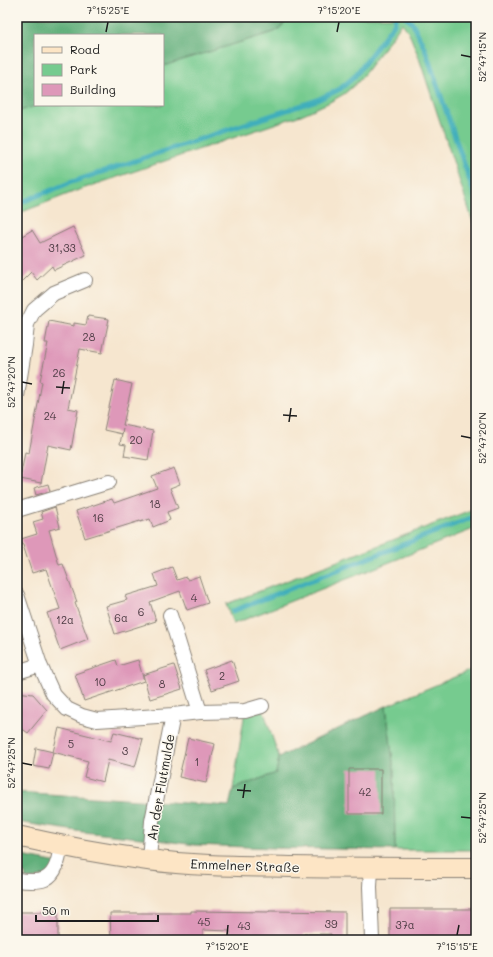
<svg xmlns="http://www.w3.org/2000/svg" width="493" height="957" viewBox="0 0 493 957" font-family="Mali,sans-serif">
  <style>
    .green { fill: #76cb8f; stroke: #497456 }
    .forest { fill: #60af7a; stroke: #3e664b }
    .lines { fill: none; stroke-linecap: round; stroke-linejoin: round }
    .stream { stroke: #3faebb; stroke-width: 5 }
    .building { fill: #de98b9 }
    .street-casing { stroke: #898176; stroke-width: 16 }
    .secondary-casing { stroke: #898176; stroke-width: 22 }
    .street { stroke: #fff; stroke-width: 14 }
    .secondary { stroke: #fde5c5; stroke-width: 20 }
    .ticks { fill: none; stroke: #1c1c1c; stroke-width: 1.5 }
    .labels { text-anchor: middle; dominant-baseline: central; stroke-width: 3; stroke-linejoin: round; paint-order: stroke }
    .number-label { font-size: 11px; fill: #4c3b43 }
    .street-label { font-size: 13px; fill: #1c1c1c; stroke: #fbf7ec }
    .neatline { fill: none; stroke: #1c1c1c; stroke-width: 1.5 }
    .ticks-label { font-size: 10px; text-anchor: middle; fill: #1c1c1c }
  </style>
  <rect width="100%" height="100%" fill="#fbf7ec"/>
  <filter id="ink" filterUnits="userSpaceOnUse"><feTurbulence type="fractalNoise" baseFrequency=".025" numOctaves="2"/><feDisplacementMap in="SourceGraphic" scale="8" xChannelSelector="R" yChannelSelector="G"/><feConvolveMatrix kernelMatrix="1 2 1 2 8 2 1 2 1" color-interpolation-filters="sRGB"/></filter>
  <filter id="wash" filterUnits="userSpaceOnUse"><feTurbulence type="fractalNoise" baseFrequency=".012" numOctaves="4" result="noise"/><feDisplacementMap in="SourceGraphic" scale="16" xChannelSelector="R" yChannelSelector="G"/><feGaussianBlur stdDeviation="0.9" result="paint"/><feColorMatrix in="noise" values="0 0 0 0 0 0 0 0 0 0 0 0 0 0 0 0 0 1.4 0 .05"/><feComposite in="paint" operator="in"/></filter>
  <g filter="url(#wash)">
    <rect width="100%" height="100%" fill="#f6e6cf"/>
    <!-- green -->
    <path class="green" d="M290 17H476V231L418 55 408 31 402 23 359 81 344 94 328 103 301 115 76 191 17 214V112L38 105H163V66L277 31Z
      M476 508V528L233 624 226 604Z
      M476 668V850H395L394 770 386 706Z
      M262 706 279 757 276 773 233 789 245 711Z"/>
    <!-- forest -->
    <path class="forest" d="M17 17H290L277 31 163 66V35H35V105H38L17 112Z
      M386 706 394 770 395 850 273 848 195 845 150 839 83 832 17 822V792L229 806 233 789 276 773 279 757Z
      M17 855 58 863 51 874 26 881 25 873H17Z"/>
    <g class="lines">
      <!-- stream -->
      <path class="stream" d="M406 17 413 24 425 49 476 199
        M17 204 69 183 317 100 340 89 354 77 394 24 396 17
        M233 611 476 516"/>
    </g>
    <g id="blocks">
      <!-- building -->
      <path class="building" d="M73 227 86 255 54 270 52 266 37 280 31 272 17 286V239L32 230 40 243Z
        M88 316 109 319 102 353 80 349 68 408 78 410 71 450 48 445 41 483 20 479 25 452 29 453 42 382 40 381 48 343H45L49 321 74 326V323L86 325Z
        M115 380 132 384 123 425 153 431 148 460 124 456 126 445 120 444 123 428 122 434 104 430Z
        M174 468 180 484 170 488 178 508 167 512 170 520 153 527 150 519 140 522V521L85 538 76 511 112 499 114 503 157 488 152 476Z
        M48 484 50 491 36 495 34 488Z
        M55 507 60 527 49 530 59 565 63 564 77 602 75 603 88 639 60 650 47 613 60 609 46 569 32 573 21 539 37 534 33 522 43 519 41 512Z
        M172 567 177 580 186 577 188 580 199 576 208 603 187 610 180 591 150 602 156 621 115 634 106 606 127 600 125 596 158 586 154 574Z
        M116 660 118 666 138 660 144 681 84 701 75 674Z
        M232 660 239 681 212 690 204 670Z
        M174 665 182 689 150 699 143 675Z
        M17 692 33 694 47 710 28 733 17 725Z
        M59 728 111 741 114 732 143 739 135 767 108 760 103 782 84 777 88 761 53 752Z
        M188 738 215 744 206 783 179 777Z
        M36 748 53 752 49 769 33 766Z
        M349 769H381V814H349Z
        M390 909H476V940H461V938H412V940H390Z
        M191 911 269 912V911L345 912V940H331V934H304V940L269 939V938L230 937V931L203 930V940H111L110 913H191Z
        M17 912H58V940H17Z"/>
    </g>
  </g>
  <g filter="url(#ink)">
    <use href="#blocks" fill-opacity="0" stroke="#898176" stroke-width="1"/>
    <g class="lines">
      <!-- street casing -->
      <g class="street-casing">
        <path id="street" d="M17 396 25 345 27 324 34 310 54 293 85 280
          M17 510 109 482
          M17 595 40 665 53 694 67 709 82 716 97 720 173 715 152 821 149 860
          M170 615 200 712
          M17 672 40 665
          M173 715 200 712 245 711 262 706
          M371 868 370 887 372 940
          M17 880C25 881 38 882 45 879 57 873 59 857 61 846"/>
      </g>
      <!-- secondary casing -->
      <g class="secondary-casing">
        <path id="secondary" d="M17 836C61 846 104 854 148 860 195 866 243 866 291 867 353 868 414 868 476 868"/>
      </g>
      <!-- street -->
      <use href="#street" class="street"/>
      <!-- secondary -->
      <use href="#secondary" class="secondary"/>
    </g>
  </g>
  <!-- ticks -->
  <path class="ticks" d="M106 32 108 22M337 32 339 22M461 55 471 57M22 382 32 384M56 387 70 388M62 394 64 381M283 415 297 416M289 422 291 408M461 436 471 438M22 763 32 765M237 790 251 791M243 798 245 784M461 817 471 818M227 935 228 925M457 935 459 925"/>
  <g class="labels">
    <!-- number labels -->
    <g class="number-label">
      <text x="62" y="247">31,33</text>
      <text x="89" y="336">28</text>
      <text x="59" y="372">26</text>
      <text x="50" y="415">24</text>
      <text x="136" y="439">20</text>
      <text x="155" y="503">18</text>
      <text x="98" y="517">16</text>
      <text x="194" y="597">4</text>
      <text x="141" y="611">6</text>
      <text x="121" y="617">6a</text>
      <text x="65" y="619">12a</text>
      <text x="222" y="675">2</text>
      <text x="100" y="681">10</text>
      <text x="162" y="683">8</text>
      <text x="71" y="743">5</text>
      <text x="125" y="750">3</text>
      <text x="197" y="761">1</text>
      <text x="365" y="791">42</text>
      <text x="204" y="921">45</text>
      <text x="331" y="923">39</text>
      <text x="405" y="924">37a</text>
      <text x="244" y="925">43</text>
    </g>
    <!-- street labels -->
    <g class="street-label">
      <text transform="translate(160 787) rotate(-80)">An der Flutmulde</text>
      <text transform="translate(245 865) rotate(2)">Emmelner Straße</text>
    </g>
  </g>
  <!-- margin -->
  <rect width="493" height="957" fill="none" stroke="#fbf7ec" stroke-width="44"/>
  <!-- legend -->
  <rect x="34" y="34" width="130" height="72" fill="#fbf7ec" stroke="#a29f99"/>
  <rect x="42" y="47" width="20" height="6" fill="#fde5c5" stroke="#a29f99"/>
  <text x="70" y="54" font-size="12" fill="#1c1c1c">Road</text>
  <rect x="42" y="64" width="20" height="12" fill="#76cb8f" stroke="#a29f99"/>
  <text x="70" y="74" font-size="12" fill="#1c1c1c">Park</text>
  <rect x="42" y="84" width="20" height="12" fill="#de98b9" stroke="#a29f99"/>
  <text x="70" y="94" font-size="12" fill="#1c1c1c">Building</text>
  <!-- scale -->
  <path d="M36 915v6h122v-6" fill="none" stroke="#1c1c1c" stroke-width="2"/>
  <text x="42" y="915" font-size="12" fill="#1c1c1c" stroke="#fbf7ec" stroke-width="3" paint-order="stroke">50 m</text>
  <rect x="22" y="22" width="449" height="913" class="neatline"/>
  <g class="ticks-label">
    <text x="108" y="14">7°15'25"E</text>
    <text x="339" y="14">7°15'20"E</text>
    <text transform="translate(482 57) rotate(-90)" y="4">52°47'15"N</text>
    <text transform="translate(11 382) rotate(-90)" y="4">52°47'20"N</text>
    <text transform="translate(482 438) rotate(-90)" y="4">52°47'20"N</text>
    <text transform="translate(11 763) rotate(-90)" y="4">52°47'25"N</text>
    <text transform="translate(482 818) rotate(-90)" y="4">52°47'25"N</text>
    <text x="227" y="950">7°15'20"E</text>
    <text x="457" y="950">7°15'15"E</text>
  </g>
</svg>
